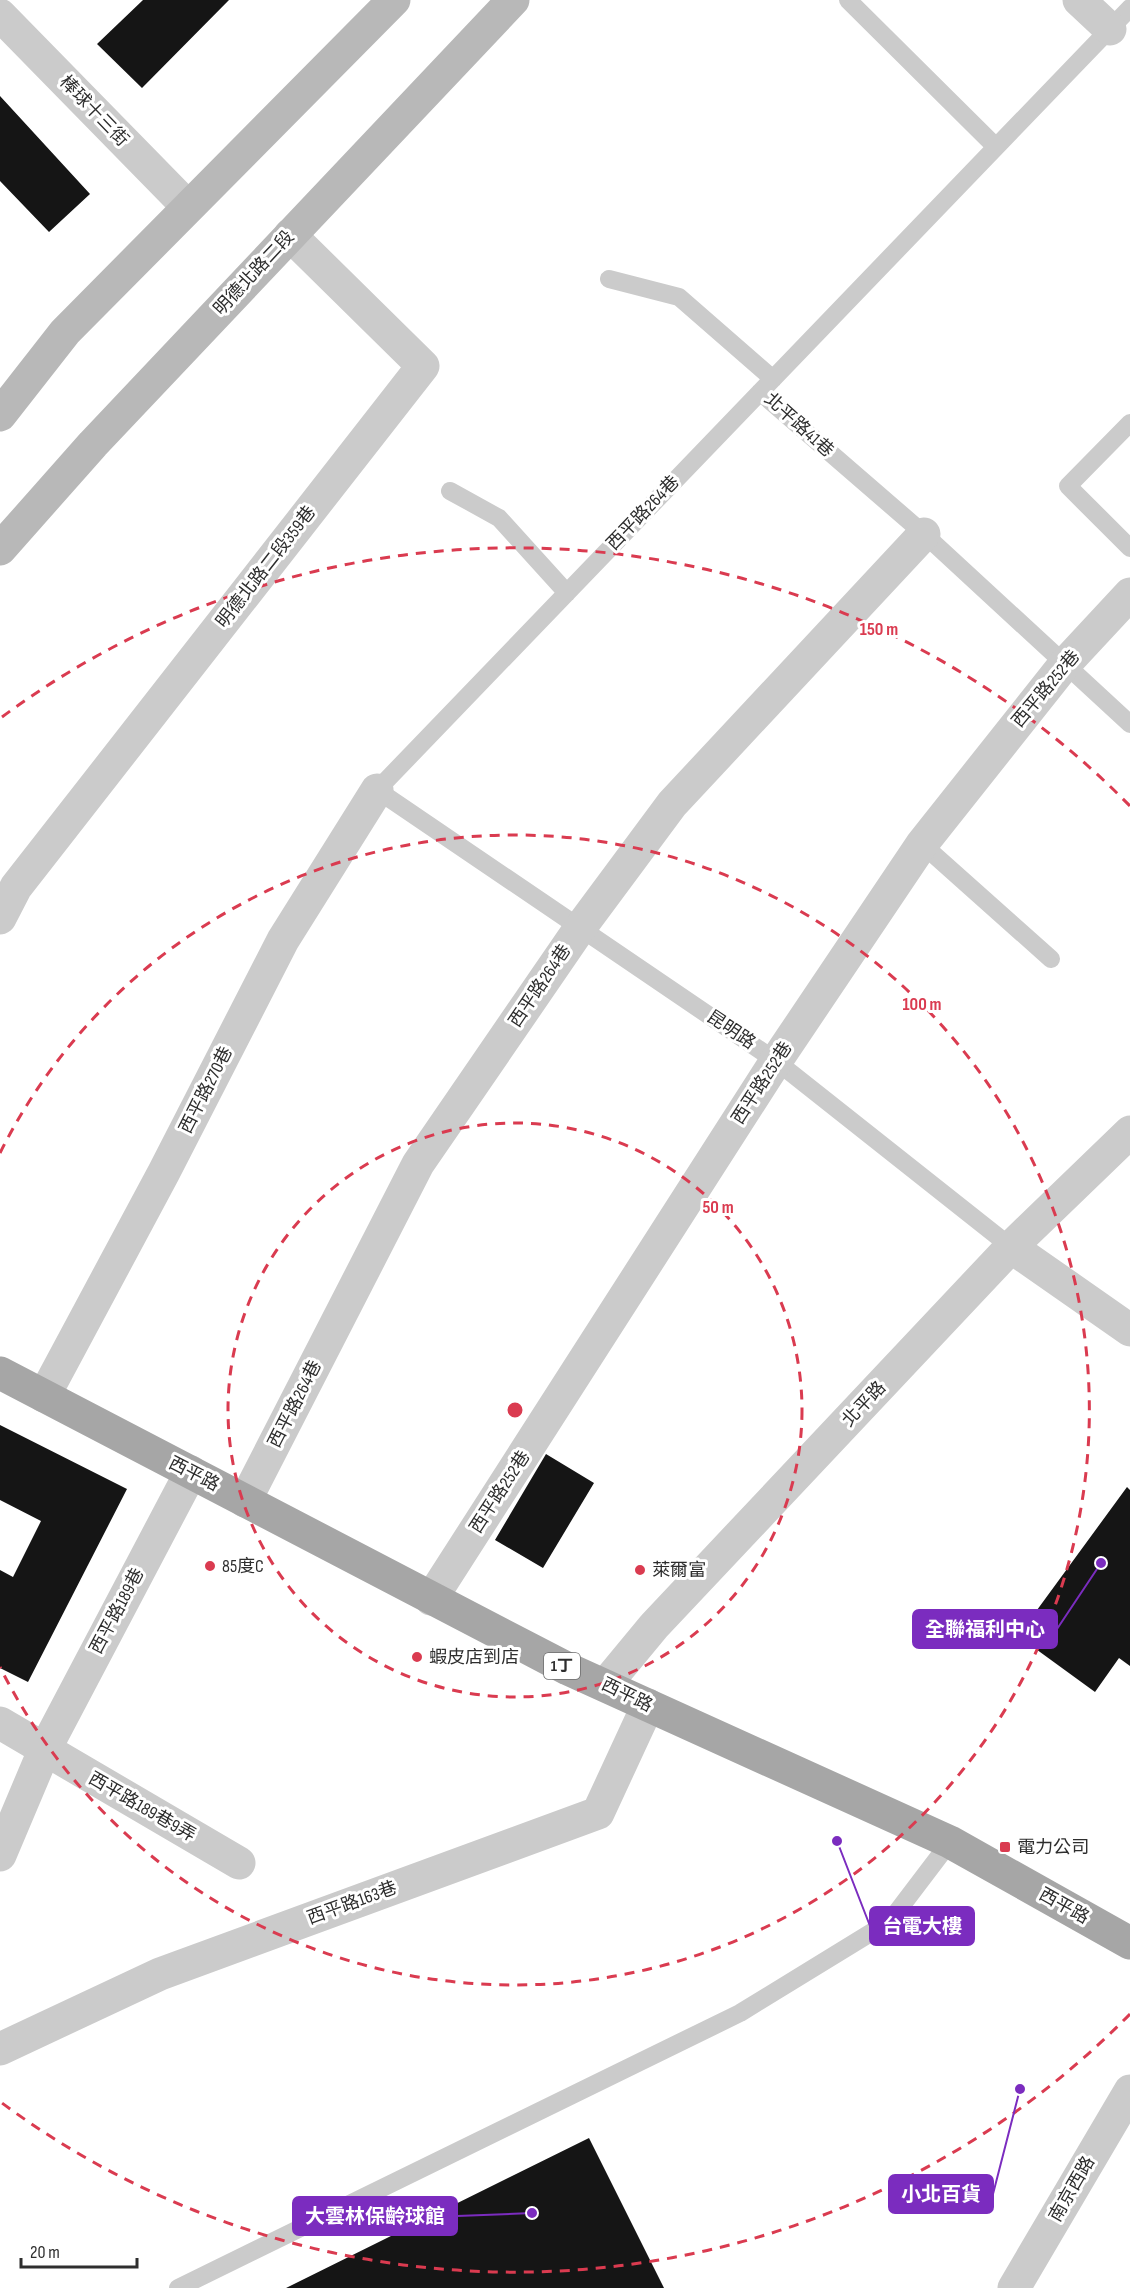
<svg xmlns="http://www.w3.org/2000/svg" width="1130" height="2288" viewBox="0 0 1130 2288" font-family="'Sofia Sans Condensed','Noto Sans TC',sans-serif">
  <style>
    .building { fill: #151515 }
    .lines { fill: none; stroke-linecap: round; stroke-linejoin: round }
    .service { stroke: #cbcbcb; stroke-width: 18 }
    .minor { stroke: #cbcbcb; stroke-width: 33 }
    .secondary { stroke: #b8b8b8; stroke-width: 33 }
    .primary { stroke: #a6a6a6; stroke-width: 33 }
    .ring { fill: none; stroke: #da3b50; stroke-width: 3; stroke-dasharray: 10 8 }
    .poi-dot { fill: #da3b50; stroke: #fff; stroke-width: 2 }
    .labels { text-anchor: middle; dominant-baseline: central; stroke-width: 6; stroke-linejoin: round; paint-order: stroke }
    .shield { fill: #fff; stroke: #6d6d6d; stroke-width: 1.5 }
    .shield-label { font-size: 16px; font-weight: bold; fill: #2e2e2e }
    .street-label { font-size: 18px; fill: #2e2e2e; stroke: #fff }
    .poi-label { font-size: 18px; fill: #2e2e2e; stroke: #fff; text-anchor: start }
    .centre { fill: #da3b50; stroke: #fff; stroke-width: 3 }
    .ring-label { font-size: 18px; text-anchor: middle; font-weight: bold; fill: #da3b50; stroke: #fff; stroke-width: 6; stroke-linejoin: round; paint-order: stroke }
    .leader { fill: none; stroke: #7b2cbf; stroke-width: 2 }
    .callout-dot { fill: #7b2cbf; stroke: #fff; stroke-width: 2 }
    .callout { fill: #7b2cbf; stroke: #7b2cbf; stroke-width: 2 }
    .callout-label { font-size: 20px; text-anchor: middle; font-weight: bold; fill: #fff }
  </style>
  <rect width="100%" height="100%" fill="#fff"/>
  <!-- building -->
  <path class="building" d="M143 0H229L142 88 97 44Z
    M0 96 90 194 49 232 0 181Z
    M0 1425 127 1489 28 1682 0 1668V1570L13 1577 41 1521 0 1500Z
    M546 1454 594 1483 543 1568 495 1540Z
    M1127 1487 1130 1490V1666L1119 1658 1095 1692 1018 1636Z
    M589 2138 664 2288H286Z"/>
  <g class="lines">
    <!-- service -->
    <path class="service" d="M848 0 996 147
      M609 279 679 297 773 379
      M760 392 924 534 1130 724
      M1130 423 1068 486 1130 548
      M450 491 499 518 567 593
      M922 844 1051 959
      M1011 1247 776 1061 377 790 1130 8
      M178 2288 740 2013 890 1921 950 1842"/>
    <!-- minor -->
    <path class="minor" d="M1079 0 1110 29
      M0 15 187 206
      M0 918 16 887 423 366 290 235
      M1011 1247 1130 1330
      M44 1396 164 1172 283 940 377 790
      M245 1501 418 1164 580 928 672 804 924 534
      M431 1599 776 1061 922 844 1064 665 1130 594
      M606 1684 654 1626 1011 1247 1130 1132
      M0 1723 239 1863
      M0 1855 44 1751 191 1472
      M0 2049 160 1974 598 1813 648 1705
      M1014 2288 1130 2091"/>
    <!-- secondary -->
    <path class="secondary" d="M0 415 65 332 394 0
      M0 549 93 444 513 0"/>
    <!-- primary -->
    <path class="primary" d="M0 1373 568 1669 950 1842 1130 1943"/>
  </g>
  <!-- distance rings -->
  <g class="ring">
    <circle cx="515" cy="1410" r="287"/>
    <path d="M0 1153A575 575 0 1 1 0 1667"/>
    <path d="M1130 2014A862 862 0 0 1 2 2103M2 717A862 862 0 0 1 1130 806"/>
  </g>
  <!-- markers -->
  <g class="poi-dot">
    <circle cx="210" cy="1566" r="6"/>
    <circle cx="640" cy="1570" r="6"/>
    <circle cx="417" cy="1657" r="6"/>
    <rect x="999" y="1841" width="12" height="12" rx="3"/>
  </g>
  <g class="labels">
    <!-- shield labels -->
    <rect class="shield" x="544" y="1653" width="36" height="26" rx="4.5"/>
    <g class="shield-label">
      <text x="562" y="1666">1丁</text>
    </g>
    <!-- street labels -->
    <g class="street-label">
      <text transform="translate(94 111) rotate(46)">棒球十三街</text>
      <text transform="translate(254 273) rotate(-47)">明德北路二段</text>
      <text transform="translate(799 425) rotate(42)">北平路41巷</text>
      <text transform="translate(643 513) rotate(-46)">西平路264巷</text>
      <text transform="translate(266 567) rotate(-52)">明德北路二段359巷</text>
      <text transform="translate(1046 689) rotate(-50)">西平路252巷</text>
      <text transform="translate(540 986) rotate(-56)">西平路264巷</text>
      <text transform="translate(731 1030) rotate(34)">昆明路</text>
      <text transform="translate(762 1083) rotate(-57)">西平路252巷</text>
      <text transform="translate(206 1090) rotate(-63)">西平路270巷</text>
      <text transform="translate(295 1404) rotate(-63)">西平路264巷</text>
      <text transform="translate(864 1404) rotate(-47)">北平路</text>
      <text transform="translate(194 1474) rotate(27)">西平路</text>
      <text transform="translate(500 1492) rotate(-57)">西平路252巷</text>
      <text transform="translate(117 1611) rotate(-62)">西平路189巷</text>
      <text transform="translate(627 1695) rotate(26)">西平路</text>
      <text transform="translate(142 1807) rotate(30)">西平路189巷9弄</text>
      <text transform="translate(352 1903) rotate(-20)">西平路163巷</text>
      <text transform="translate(1064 1906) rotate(29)">西平路</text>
      <text transform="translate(1072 2189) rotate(-60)">南京西路</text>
    </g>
    <!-- poi labels -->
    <g class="poi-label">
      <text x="222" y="1566">85度C</text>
      <text x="652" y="1570">萊爾富</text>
      <text x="429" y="1657">蝦皮店到店</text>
      <text x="1017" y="1847">電力公司</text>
    </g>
  </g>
  <circle cx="515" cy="1410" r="9" class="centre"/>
  <g class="ring-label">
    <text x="879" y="635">150 m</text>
    <text x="922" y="1010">100 m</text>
    <text x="718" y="1213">50 m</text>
  </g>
  <!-- callouts -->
  <path class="leader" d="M1101 1563L1057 1629M837 1841L870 1926M1020 2089L993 2194M532 2213L457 2216"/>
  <g class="callout-dot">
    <circle cx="1101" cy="1563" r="6"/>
    <circle cx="837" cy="1841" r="6"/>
    <circle cx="1020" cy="2089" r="6"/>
    <circle cx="532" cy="2213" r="6"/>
  </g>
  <g class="callout">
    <rect x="913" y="1610" width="144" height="38" rx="6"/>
    <rect x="870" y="1907" width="104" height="38" rx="6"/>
    <rect x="889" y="2175" width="104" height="38" rx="6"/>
    <rect x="293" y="2197" width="164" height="38" rx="6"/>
  </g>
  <g class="callout-label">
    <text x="985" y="1636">全聯福利中心</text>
    <text x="922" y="1933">台電大樓</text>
    <text x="941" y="2201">小北百貨</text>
    <text x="375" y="2223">大雲林保齡球館</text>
  </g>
  <!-- scale -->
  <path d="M21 2258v9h116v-9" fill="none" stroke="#2e2e2e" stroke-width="3"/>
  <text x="30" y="2258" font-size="18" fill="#2e2e2e" stroke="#ffffff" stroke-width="4.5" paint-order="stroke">20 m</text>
</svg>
